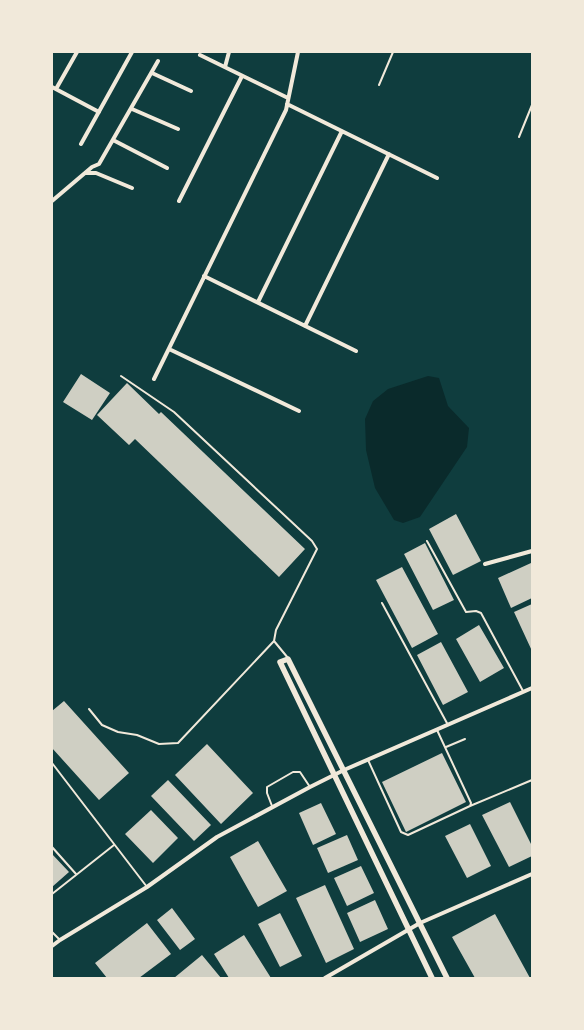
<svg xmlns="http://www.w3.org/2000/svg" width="584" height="1030" viewBox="0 0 584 1030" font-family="Poppins,sans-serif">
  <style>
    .water { fill: #0a2a2b }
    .building { fill: #cfcfc3 }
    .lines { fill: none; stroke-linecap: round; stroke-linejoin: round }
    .service { stroke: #f1e9da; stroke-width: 2 }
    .minor { stroke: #f1e9da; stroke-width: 4 }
    .tertiary { stroke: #f1e9da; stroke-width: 5.5 }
  </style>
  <rect width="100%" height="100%" fill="#0f3d3e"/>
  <!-- water -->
  <path class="water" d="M428 376 439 378 448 406 469 428 467 447 420 517 403 523 394 520 375 488 366 450 365 419 373 401 388 389Z"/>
  <!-- building -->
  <path class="building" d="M81 374 110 393 92 420 63 402Z
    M127 383 159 414 161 412 305 549 279 577 135 439 129 445 97 415Z
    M456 514 481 561 453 575 429 529Z
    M425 543 454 600 433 610 404 554Z
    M531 563 532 598 511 608 498 578Z
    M402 567 438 634 412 648 376 580Z
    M532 604V651L514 612Z
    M479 625 504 668 480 682 456 639Z
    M441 642 468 692 443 705 417 655Z
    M64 701 129 773 99 800 52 748V711Z
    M207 744 253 793 221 824 175 775Z
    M442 753 466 802 406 832 382 782Z
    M168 780 211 825 194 841 151 796Z
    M510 802 532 846V856L509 867 482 815Z
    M321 803 336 834 313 845 299 813Z
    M151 810 178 838 153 863 125 834Z
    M470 824 491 866 467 878 445 836Z
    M347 835 358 860 328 873 317 848Z
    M258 841 287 891 258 907 230 857Z
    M52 854 69 872 52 887Z
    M361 866 374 893 347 906 334 878Z
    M325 885 354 949 326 963 296 898Z
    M375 900 388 929 360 942 347 913Z
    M172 908 195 939 180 950 157 920Z
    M280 913 302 956 280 967 258 924Z
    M495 914 530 978H475L452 937Z
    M147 923 171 954 139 978H107L95 963Z
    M244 935 271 978H229L214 954Z
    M202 955 221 978H174Z"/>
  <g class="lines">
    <!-- service -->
    <path class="service" d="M379 85 393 52
      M519 137 532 105
      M121 376 174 412 312 541 317 549 276 630 274 641 288 658
      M427 541 466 612 476 611 481 613 523 691
      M382 603 448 725
      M89 709 102 725 118 732 137 735 159 744 178 743 274 641
      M446 747 465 739
      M368 760 401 832 408 835 470 806 471 803 437 730
      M52 763 147 887
      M272 806 267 793V787L293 772H300L310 787
      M470 806 532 780
      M52 847 76 874
      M52 894 114 845
      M52 932 60 940"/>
    <!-- minor -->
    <path class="minor" d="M200 55 288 98
      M225 67 229 52
      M152 73 191 91
      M52 87 99 112
      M56 89 77 52
      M287 104 437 178
      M132 109 178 129
      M113 140 167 168
      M81 144 132 52
      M85 173H96L132 188
      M52 201 92 167 99 164 158 61
      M179 201 242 76
      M204 276 356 351
      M258 302 342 131
      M305 326 389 154
      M169 349 299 411
      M154 379 286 110 298 52
      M485 564 532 551
      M52 946 60 940 147 887 217 837 310 787 344 770 532 688
      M325 978 420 923 532 874"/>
    <!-- tertiary -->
    <path class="tertiary" d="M432 978 280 662 288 659 447 978"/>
  </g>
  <!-- border -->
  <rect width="584" height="1030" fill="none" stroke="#f1e9da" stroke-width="106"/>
</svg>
